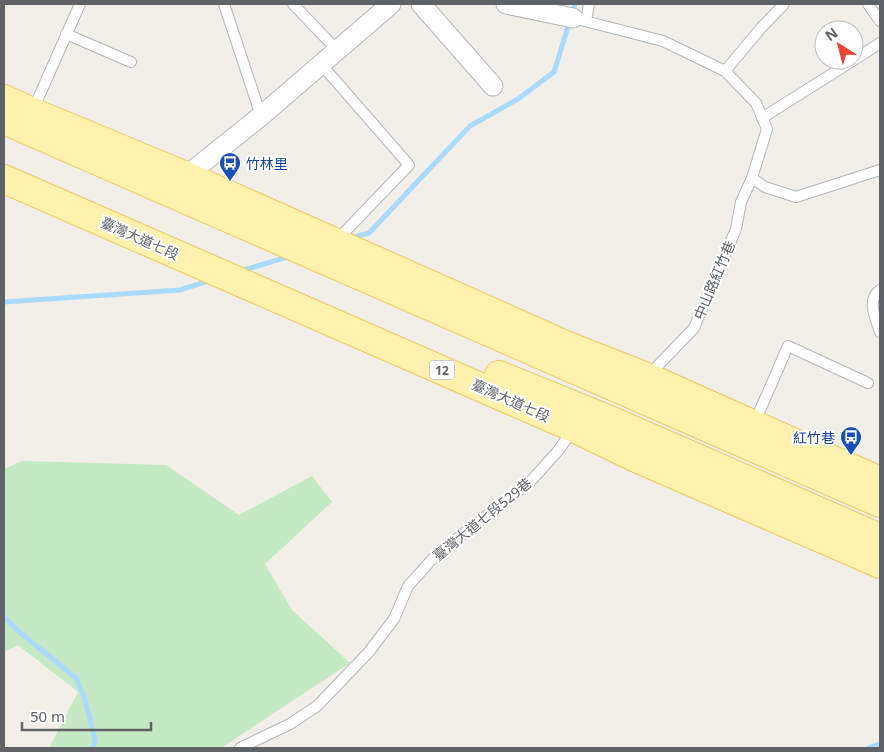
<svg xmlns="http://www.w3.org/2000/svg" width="884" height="752" viewBox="0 0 884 752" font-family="'Noto Sans','Noto Sans TC',sans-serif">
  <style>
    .green { fill: #c5e8c5 }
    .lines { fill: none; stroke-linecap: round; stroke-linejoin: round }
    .stream { stroke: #aadaff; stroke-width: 5 }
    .lane-casing { stroke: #b5b8bc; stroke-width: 12 }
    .street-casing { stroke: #b5b8bc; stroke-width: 21 }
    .primary-casing { stroke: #f2c960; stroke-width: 30 }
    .lane { stroke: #fff; stroke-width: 10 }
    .street { stroke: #fff; stroke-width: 19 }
    .primary { stroke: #fff2af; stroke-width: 28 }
    .labels { text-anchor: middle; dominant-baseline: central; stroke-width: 4; stroke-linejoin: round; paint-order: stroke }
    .shield { fill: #fff; stroke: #8f9295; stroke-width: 1 }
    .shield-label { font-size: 12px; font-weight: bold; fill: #5f6368 }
    .transit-label { font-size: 14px; fill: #164399; stroke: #fff; text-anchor: start }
    .street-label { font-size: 14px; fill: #5f6368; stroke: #fff }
  </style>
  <rect width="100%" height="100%" fill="#f1efe8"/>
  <!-- green -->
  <path class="green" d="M22 461 166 465 239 515 312 476 332 502 265 564 292 610 350 663 221 748H49L78 692 18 645 4 652V469Z"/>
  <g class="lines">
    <!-- stream -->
    <path class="stream" d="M351 238 369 233 470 126 518 99 554 72 575 4
      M241 271 290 256
      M4 302 180 290 211 280
      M4 617 17 630 76 678 85 699 95 740 93 748
      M868 748 880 744"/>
    <!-- lane casing -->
    <g class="lane-casing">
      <path id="lane" d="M224 4 261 116
        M293 4 337 50
        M868 4 880 21
        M573 18 663 41 725 71 756 103 767 129 752 178 765 187 796 197 880 170
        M586 21 589 4
        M66 34 131 62
        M854 60 880 43
        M321 64 409 165 336 241
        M725 71 761 28 784 4
        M33 110 80 4
        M762 118 854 60
        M880 290C866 299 876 320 880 332
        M648 376 694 328 736 229 741 202 752 178
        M754 424 788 346 868 383
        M240 748 290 724 317 706 368 653 394 619 408 586 436 555 530 482 557 452 573 430"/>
    </g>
    <!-- street casing -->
    <g class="street-casing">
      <path id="street" d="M421 4 493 86
        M506 4 573 18
        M186 176 261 116 391 4"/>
    </g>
    <!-- primary casing -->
    <g class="primary-casing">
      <path id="primary" d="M4 99 32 112 186 176 568 346 647 377 880 481
        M4 120 880 503
        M4 179 574 428 636 458 880 564
        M499 375 612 421 880 538"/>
    </g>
    <!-- lane -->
    <use href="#lane" class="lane"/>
    <!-- street -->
    <use href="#street" class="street"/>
    <!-- primary -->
    <use href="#primary" class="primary"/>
  </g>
  <!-- icons -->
  <defs>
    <g id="bus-pin" transform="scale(1.125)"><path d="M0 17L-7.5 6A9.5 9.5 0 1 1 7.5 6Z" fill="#1a4fb4" stroke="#fff"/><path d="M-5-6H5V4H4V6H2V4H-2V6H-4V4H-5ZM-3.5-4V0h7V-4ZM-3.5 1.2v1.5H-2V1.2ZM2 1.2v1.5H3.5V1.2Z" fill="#fff"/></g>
  </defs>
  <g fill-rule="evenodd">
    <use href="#bus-pin" x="230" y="163"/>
    <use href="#bus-pin" x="851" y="437"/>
  </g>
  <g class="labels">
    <!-- shield labels -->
    <rect class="shield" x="429.5" y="360.5" width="25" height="19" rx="4"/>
    <g class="shield-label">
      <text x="442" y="370">12</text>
    </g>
    <!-- transit labels -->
    <g class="transit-label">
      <text x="246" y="163">竹林里</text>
      <text x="835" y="437" text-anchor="end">紅竹巷</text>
    </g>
    <!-- street labels -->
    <g class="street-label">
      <text transform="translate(140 238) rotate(24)">臺灣大道七段</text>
      <text transform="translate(714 280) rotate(-67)">中山路紅竹巷</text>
      <text transform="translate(511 400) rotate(24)">臺灣大道七段</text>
      <text transform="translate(482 519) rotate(-39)">臺灣大道七段529巷</text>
    </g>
  </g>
  <!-- border -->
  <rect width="884" height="752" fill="none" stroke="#5f6368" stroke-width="10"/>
  <!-- north arrow -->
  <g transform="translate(839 45) rotate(324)"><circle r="24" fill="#ffffff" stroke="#bfc1c3"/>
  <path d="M0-4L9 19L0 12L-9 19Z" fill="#ea4335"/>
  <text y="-8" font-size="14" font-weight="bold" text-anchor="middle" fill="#5f6368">N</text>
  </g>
  <!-- scale -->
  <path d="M22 722v8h129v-8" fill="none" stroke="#5f6368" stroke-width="2.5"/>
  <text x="30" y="722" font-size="15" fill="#5f6368" stroke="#ffffff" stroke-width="4" paint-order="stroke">50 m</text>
</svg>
